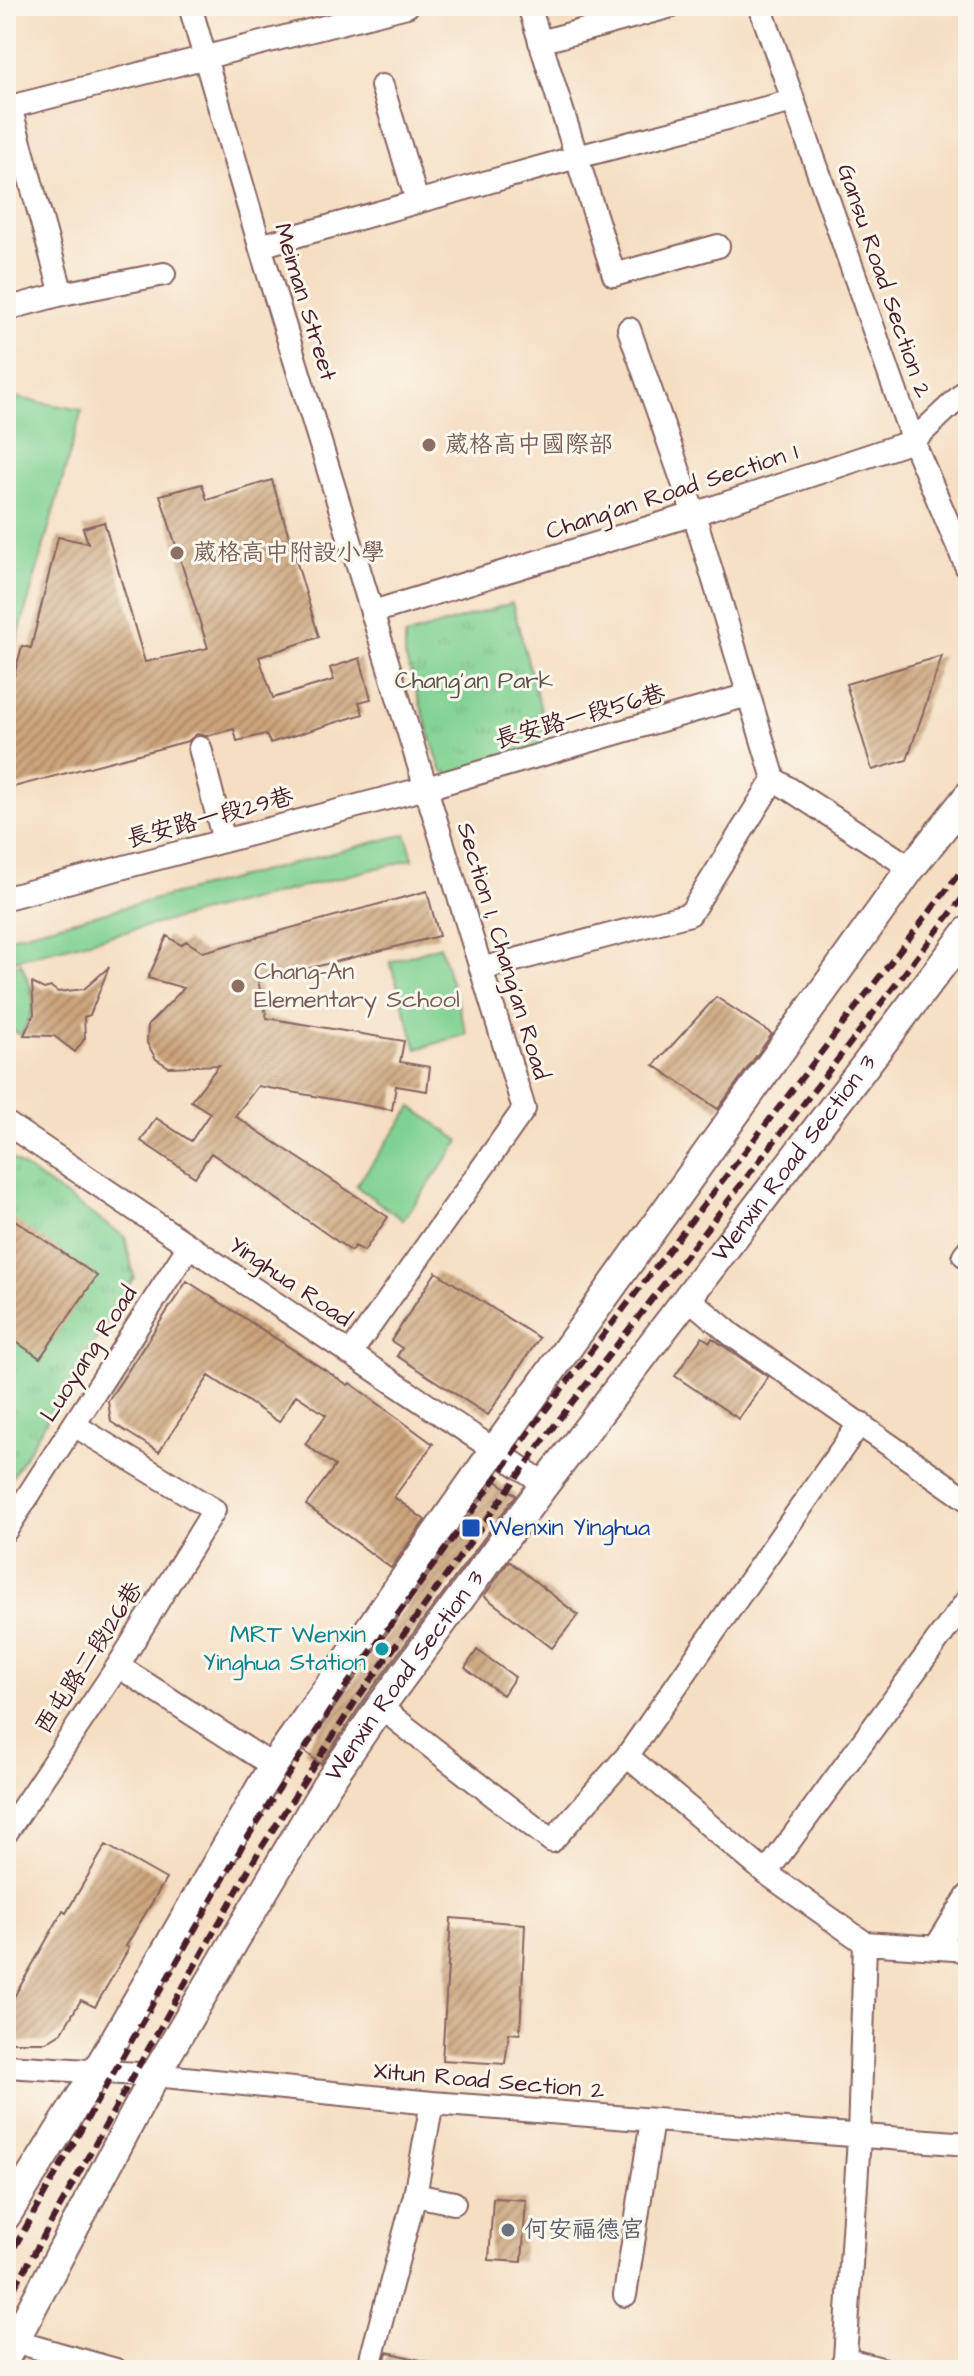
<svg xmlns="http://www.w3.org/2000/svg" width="974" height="2376" viewBox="0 0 974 2376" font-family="'Architects Daughter','LXGW WenKai TC',sans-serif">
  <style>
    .grass { fill: url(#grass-tufts); stroke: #64785e; stroke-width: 2 }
    .pitch { fill: #7fd192; stroke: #64785e; stroke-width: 2 }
    .building { fill: url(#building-hatch) }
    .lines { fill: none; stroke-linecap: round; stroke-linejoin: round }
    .minor-casing { stroke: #866260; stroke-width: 26 }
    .major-casing { stroke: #866260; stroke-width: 32 }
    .minor { stroke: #fff; stroke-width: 22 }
    .major { stroke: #fff; stroke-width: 28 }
    .rail { stroke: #4a1f2b; stroke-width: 6; stroke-dasharray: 12 6; stroke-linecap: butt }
    .education-dot { fill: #8d6e63; stroke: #fbf7ec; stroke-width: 3 }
    .transit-dot { fill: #1a4fb4; stroke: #fbf7ec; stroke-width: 3 }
    .culture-dot { fill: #0f9aa8; stroke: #fbf7ec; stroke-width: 3 }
    .worship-dot { fill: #6b7280; stroke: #fbf7ec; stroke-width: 3 }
    .labels { text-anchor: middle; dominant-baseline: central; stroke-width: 6; stroke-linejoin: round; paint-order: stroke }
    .street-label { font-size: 24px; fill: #4a1f2b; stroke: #fbf7ec }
    .education-label { font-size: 24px; fill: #785e54; stroke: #fbf7ec; text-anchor: start }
    .park-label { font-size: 24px; fill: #5a544a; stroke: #fbf7ec }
    .transit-label { font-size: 24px; fill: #164399; stroke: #fbf7ec; text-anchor: start }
    .culture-label { font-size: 24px; fill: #0d838f; stroke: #fbf7ec; text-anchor: end }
    .worship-label { font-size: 24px; fill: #5b616d; stroke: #fbf7ec; text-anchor: start }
  </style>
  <defs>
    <pattern id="grass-tufts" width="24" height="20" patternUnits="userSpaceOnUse" patternTransform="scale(2)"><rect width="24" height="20" fill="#7fd192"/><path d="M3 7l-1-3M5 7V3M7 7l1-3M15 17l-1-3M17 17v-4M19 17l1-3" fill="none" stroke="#6fb37e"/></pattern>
    <pattern id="building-hatch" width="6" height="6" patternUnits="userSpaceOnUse" patternTransform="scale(2)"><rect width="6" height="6" fill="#cba47b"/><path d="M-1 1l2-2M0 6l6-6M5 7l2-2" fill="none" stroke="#a78565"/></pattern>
  </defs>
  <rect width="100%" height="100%" fill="#fbf7ec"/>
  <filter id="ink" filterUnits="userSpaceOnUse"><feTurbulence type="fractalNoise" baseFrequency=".0125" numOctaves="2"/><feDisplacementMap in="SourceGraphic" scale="16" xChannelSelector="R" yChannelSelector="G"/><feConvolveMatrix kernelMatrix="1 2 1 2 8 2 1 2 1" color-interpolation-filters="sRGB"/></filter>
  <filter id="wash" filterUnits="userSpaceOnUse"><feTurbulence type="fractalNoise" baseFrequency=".006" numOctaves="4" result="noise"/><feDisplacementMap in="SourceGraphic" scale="32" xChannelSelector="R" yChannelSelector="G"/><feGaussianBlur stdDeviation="1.8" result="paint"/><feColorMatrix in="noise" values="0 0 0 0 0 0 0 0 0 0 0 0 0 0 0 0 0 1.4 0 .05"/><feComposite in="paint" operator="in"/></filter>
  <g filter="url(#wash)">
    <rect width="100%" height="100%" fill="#f5dec2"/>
    <!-- grass -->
    <path class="grass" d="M512 603 551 747 460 780 441 770 405 656V636Z
      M21 963C34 995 40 1004 21 1035L6 1027V967Z
      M6 1155 125 1237 134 1277 6 1487Z"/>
    <!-- pitch -->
    <path class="pitch" d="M6 396 82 410 6 680Z
      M406 834 413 859 6 962V938Z
      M440 946 467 1034 417 1049 390 962Z
      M412 1107 460 1141 403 1220 356 1186Z"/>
    <g id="blocks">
      <!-- building -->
      <path class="building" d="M272 480 319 637 259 657 273 698 334 680 330 668 360 658 371 699 359 702 363 714 270 743 266 734 237 741 234 729 207 736 197 734 188 741 6 789V705L22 646 31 648 58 537 88 543 83 528 104 522 145 662 208 648 160 495 202 484 207 500Z
        M942 656 907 760 872 770 846 684Z
        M427 891 439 936 258 981 267 1018 404 1041 400 1062 430 1067 427 1091 396 1086 392 1110 258 1086 235 1116 388 1217 364 1251 355 1246 351 1251 211 1153 195 1177 141 1141 156 1118 191 1141 210 1113 191 1101 219 1065 169 1067 156 1059 147 1043 148 1025 184 988 148 978 167 936 181 945 186 941 203 952Z
        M109 967 90 1015 84 1017 85 1038 75 1052 54 1036 24 1035 34 1014 32 983 44 989 51 987 58 992 84 989Z
        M716 997 772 1034 718 1109 654 1065Z
        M6 1214 97 1276 40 1358 6 1335Z
        M436 1272 539 1338 488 1415 397 1356 402 1348 391 1341Z
        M187 1281 348 1385 350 1383 433 1444 394 1497 425 1520 391 1568 306 1505 335 1466 305 1444 326 1415 296 1395 279 1422 209 1376 159 1452 111 1422 108 1401Z
        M702 1337 710 1342 712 1338 768 1377 739 1419 675 1376Z
        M495 1480 516 1495 366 1697 321 1764 304 1751Z
        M509 1561 578 1615 552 1648 484 1596Z
        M477 1650 515 1677 503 1695 465 1668Z
        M106 1845 166 1879 126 1946 129 1948 95 2007 81 2000 62 2032 46 2042H6V2011L63 1911 66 1913Z
        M451 1918 525 1924 520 2034 509 2033 505 2064 442 2060Z
        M493 2198 526 2200 522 2262 489 2260Z
        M387 2352 436 2364 435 2370H382Z"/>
    </g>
  </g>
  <g filter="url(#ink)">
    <use href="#blocks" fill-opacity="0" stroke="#866260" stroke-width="2"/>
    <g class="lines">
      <!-- minor casing -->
      <g class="minor-casing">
        <path id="minor" d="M190 6 260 246 524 1109 350 1354
          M529 6 614 275 718 246
          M760 6 913 441 968 570
          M540 42 672 6
          M382 86 417 201
          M6 108 407 6
          M260 246 577 157 793 101
          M62 294 164 274
          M6 309 62 294 10 107
          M629 329 694 514 774 779
          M373 612 694 514 913 441 968 389
          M200 748 224 841
          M774 779 911 868
          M6 898 426 788 748 695
          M481 969 690 914 774 779
          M6 1123 545 1484
          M968 1250 964 1255 968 1257
          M687 1297 732 1335 968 1500
          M6 1530 189 1246
          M118 1666 273 1766
          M380 1707 552 1841 627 1756 860 1423
          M627 1756 766 1873 865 1943 968 1950
          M6 1833 118 1666 214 1510 74 1425
          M766 1873 968 1599
          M936 1947 968 1896
          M6 2066 155 2075 432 2103 968 2144
          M415 2195 454 2203
          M625 2295 652 2120
          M6 2339 116 2370
          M845 2359 885 2370
          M368 2370 415 2195 432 2103
          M840 2370 845 2359 859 2137 865 1943"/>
      </g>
      <!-- major casing -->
      <g class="major-casing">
        <g id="major">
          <path d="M6 2216 96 2072 273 1766 494 1451 911 868 968 796"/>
          <path id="s1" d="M6 2357 155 2075 326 1786 380 1707 545 1484 968 931"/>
        </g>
      </g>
      <!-- minor -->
      <use href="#minor" class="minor"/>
      <!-- major -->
      <use href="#major" class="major"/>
      <!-- rail -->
      <path class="rail" d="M6 2262 244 1843 341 1693 541 1416 968 862
        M6 2303 258 1853 355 1702 554 1426 968 891"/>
    </g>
  </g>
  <!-- markers -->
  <g class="education-dot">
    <circle cx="429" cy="445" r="8"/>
    <circle cx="177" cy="553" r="8"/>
    <circle cx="238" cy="986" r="8"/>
  </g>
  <rect class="transit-dot" x="461" y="1518" width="20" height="20" rx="4"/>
  <circle class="culture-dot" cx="382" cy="1649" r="8"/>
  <circle class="worship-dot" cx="508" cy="2230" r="8"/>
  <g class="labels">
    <!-- street labels -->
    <g class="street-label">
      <text transform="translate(884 281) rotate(71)">Gansu Road Section 2</text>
      <text transform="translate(305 302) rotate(73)">Meiman Street</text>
      <text transform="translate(672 492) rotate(-18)">Chang’an Road Section 1</text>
      <text transform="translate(580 717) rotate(-16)">長安路一段56巷</text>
      <text transform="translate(210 818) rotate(-15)">長安路一段29巷</text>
      <text transform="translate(503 951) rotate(73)">Section 1, Chang’an Road</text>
      <text stroke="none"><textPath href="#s1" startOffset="1438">Wenxin Road Section 3</textPath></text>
      <text transform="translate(290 1282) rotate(34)">Yinghua Road</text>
      <text transform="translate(89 1354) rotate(-57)">Luoyang Road</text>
      <text transform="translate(89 1658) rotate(-57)">西屯路二段126巷</text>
      <text stroke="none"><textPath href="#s1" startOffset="790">Wenxin Road Section 3</textPath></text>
      <text transform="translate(489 2081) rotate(5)">Xitun Road Section 2</text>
    </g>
    <!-- education labels -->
    <g class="education-label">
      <text x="445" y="445">葳格高中國際部</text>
      <text x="193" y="553">葳格高中附設小學</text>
      <text x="254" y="972">Chang-An<tspan x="254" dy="28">Elementary School</tspan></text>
    </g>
    <!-- park labels -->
    <g class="park-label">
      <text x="474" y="681">Chang'an Park</text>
    </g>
    <!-- transit labels -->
    <g class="transit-label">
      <text x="489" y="1528">Wenxin Yinghua</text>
    </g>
    <!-- culture labels -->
    <g class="culture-label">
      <text x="366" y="1635">MRT Wenxin<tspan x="366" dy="28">Yinghua Station</tspan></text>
    </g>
    <!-- worship labels -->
    <g class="worship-label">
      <text x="524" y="2230">何安福德宮</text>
    </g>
  </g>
  <!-- margin -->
  <rect width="974" height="2376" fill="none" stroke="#fbf7ec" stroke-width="32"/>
</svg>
